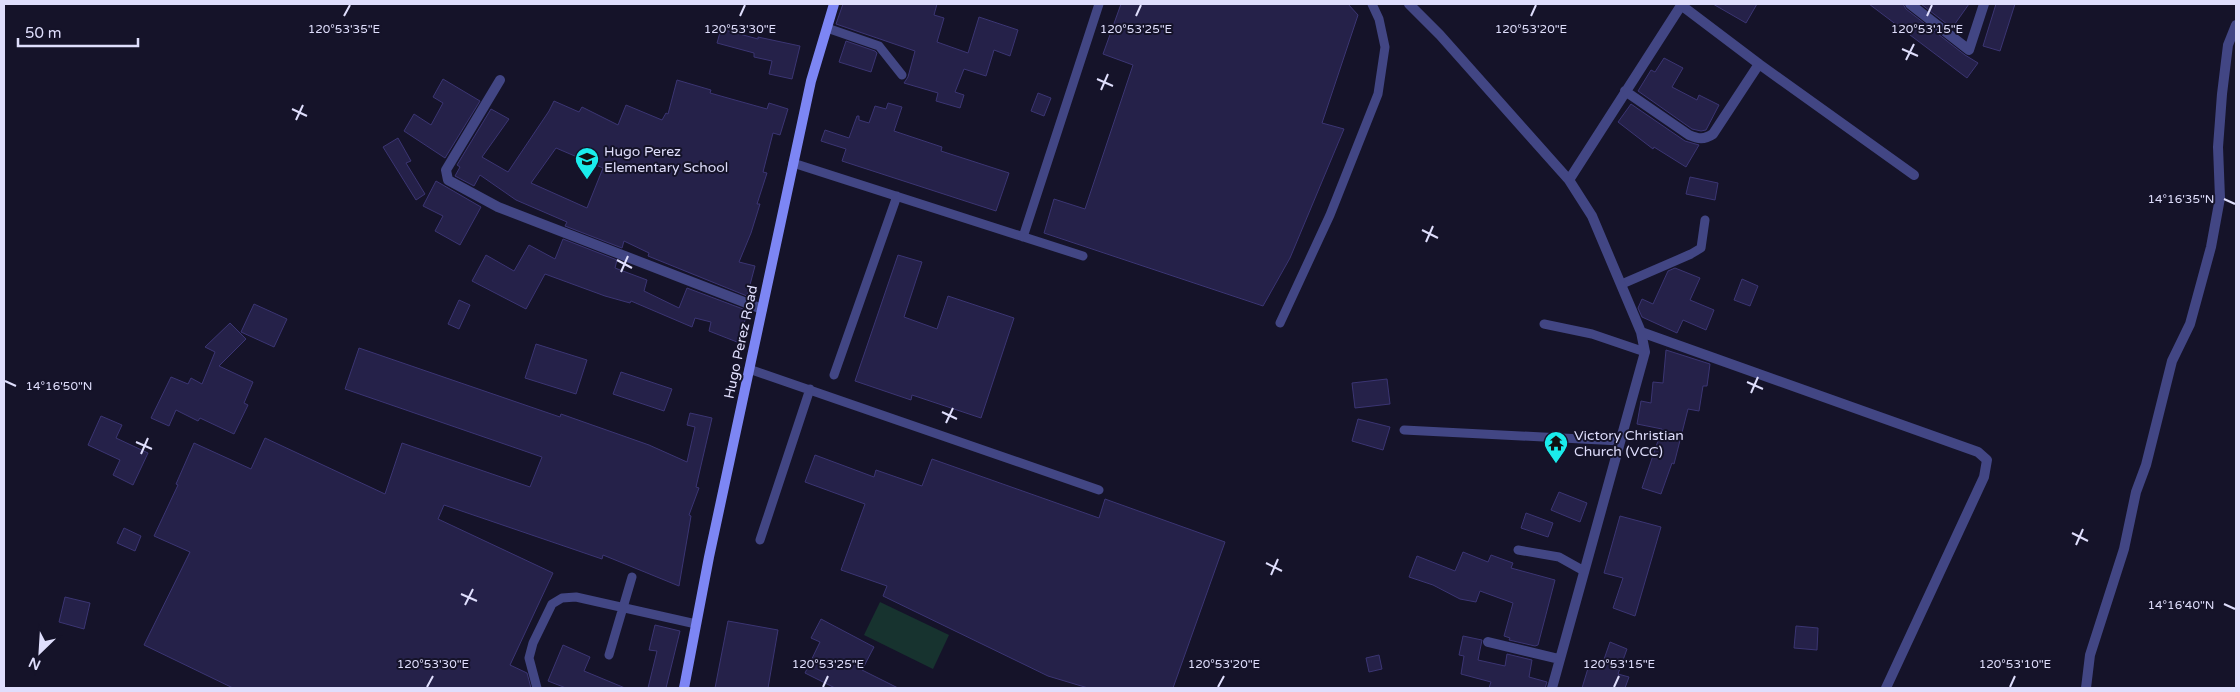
<svg xmlns="http://www.w3.org/2000/svg" width="2240" height="692" viewBox="0 0 2240 692" font-family="'Varela Round',sans-serif">
  <style>
    .green { fill: #17332f }
    .building { fill: #252149; stroke: #3b3573; fill-rule: evenodd }
    .lines { fill: none; stroke-linecap: round; stroke-linejoin: round }
    .lane { stroke: #424684; stroke-width: 9 }
    .street { stroke: #424684; stroke-width: 10 }
    .secondary { stroke: #7d86f4; stroke-width: 10 }
    .ticks { fill: none; stroke: #dfdefc; stroke-width: 2 }
    .labels { text-anchor: middle; dominant-baseline: central; stroke-width: 4; stroke-linejoin: round; paint-order: stroke }
    .poi-label { font-size: 14px; fill: #dfdefc; stroke: #151329; text-anchor: start }
    .street-label { font-size: 14px; fill: #dfdefc; stroke: #151329 }
    .ticks-label { font-size: 12px; text-anchor: middle; fill: #dfdefc; stroke: #151329; stroke-width: 4; stroke-linejoin: round; paint-order: stroke }
  </style>
  <rect width="100%" height="100%" fill="#151329"/>
  <!-- green -->
  <path class="green" d="M880 602 949 635 933 669 864 635Z"/>
  <!-- building -->
  <path class="building" d="M843 4H937L934 15 944 18 937 42 968 53 979 17 1018 30 1010 56 994 50 986 76 964 69 955 92 964 95 960 108 936 101 938 93 904 83 908 77 915 51 836 24Z
    M1121 4H1348L1358 15 1322 123 1344 129 1290 258 1263 306 1044 233 1054 199 1085 209 1133 65 1103 54Z
    M1713 4H1757L1746 23Z
    M1869 4H1903L1906 9 1965 55 1978 63 1967 78Z
    M1921 4H1969L1952 28Z
    M1996 4H2015L2000 51 1983 46Z
    M721 29 758 39V37L800 46 792 79 769 74 772 61 754 57V53L717 43Z
    M846 41 875 51 877 53 871 72 839 62Z
    M1664 58 1683 68 1672 87 1697 100 1699 95 1719 105 1706 130 1701 131 1692 129 1638 91 1651 70 1655 72Z
    M443 79 480 101 445 158 404 131 414 114 431 125 443 103 433 97Z
    M677 80 711 90 710 93 767 109 769 103 788 109 780 135 773 133 763 172 767 173 757 204H760L751 233 739 262 755 266 747 296 648 256 649 253 624 241 622 248 565 226 567 222 516 200 480 175 474 186 455 176 460 167 457 165 491 109 509 119 482 157 508 172 549 111 554 101 579 112 582 107 618 125 626 105 662 120 666 113 668 114ZM556 148 603 168 587 208 531 183Z
    M1038 93 1051 98 1044 116 1031 111Z
    M888 103 902 107 894 131 942 147 941 151 1009 173 996 211 842 161 846 149 821 141 825 130 849 138 857 116H859V120L869 123 875 106 886 109Z
    M1631 104 1685 141 1699 145 1686 167 1654 147 1653 149 1618 122Z
    M398 138 411 161 406 163 425 194 416 200 383 147Z
    M1690 177 1718 183 1715 200 1686 194Z
    M436 181 481 207 460 245 435 231 443 216 423 206Z
    M563 239 617 260 615 268 647 280 644 291 679 308 687 288 743 309 742 313 747 315 737 342 709 331 711 322 695 318 692 327 631 301 630 303 605 296 545 274 526 309 472 281 486 255 514 271 529 245 555 259Z
    M898 255 922 262 904 317 937 329 948 296 1014 318 981 418 912 395 911 400 855 381Z
    M1675 268 1700 278 1690 300 1714 310 1706 330 1683 320 1677 333 1642 317 1638 308 1642 299 1653 304 1668 271Z
    M1742 279 1758 286 1750 306 1734 300Z
    M459 300 470 305 459 329 448 324Z
    M254 304 287 319 274 347 241 332Z
    M230 323 246 339 219 366 253 382 244 403 248 405 234 434 200 418 198 421 176 410 169 426 151 418 171 377 188 384 191 378 202 384 215 352 205 347Z
    M536 344 587 360 576 394 525 378Z
    M359 348 560 417 561 414 649 445 687 462 695 427 687 425 690 413 712 418 696 487 699 488 689 515 691 516 679 586 603 555 602 559 444 505 438 519 553 573 510 665 527 673 531 688H233L144 645 190 552 154 536 178 485 176 484 194 443 251 469 265 438 385 494 402 443 530 487 542 457 345 389Z
    M1666 350 1710 364 1707 386H1703L1699 411 1688 409 1674 464 1672 463 1661 494 1642 488 1662 429 1637 424 1641 401 1651 403 1653 382 1663 383Z
    M621 372 672 389 664 411 613 394Z
    M1387 379 1390 404 1355 408 1352 383Z
    M101 416 122 425 116 438 148 453 133 485 113 475 120 460 88 445Z
    M1358 419 1390 427 1383 450 1352 441Z
    M815 455 874 477 876 470 922 486 932 459 1099 518 1105 499 1225 542 1173 688H1088L1048 676 883 596 887 586 841 570 865 504 805 482Z
    M1559 492 1587 503 1580 522 1551 510Z
    M1526 513 1553 523 1548 537 1521 528Z
    M1620 516 1661 527 1635 616 1613 608 1623 578 1604 573Z
    M124 528 141 536 135 551 117 543Z
    M1463 552 1488 562 1491 555 1513 563 1511 568 1555 580 1538 645 1535 646 1509 640 1510 638 1504 636 1513 603 1480 591 1476 602 1460 599 1433 585 1409 577 1417 556 1455 571Z
    M65 597 90 603 84 629 59 622Z
    M821 619 874 647 862 670 898 688H835L805 673 820 642 811 638Z
    M728 621 778 630 768 688H715Z
    M655 625 680 631 666 688H648L657 651 649 650Z
    M1796 626 1818 628 1817 650 1794 648Z
    M1463 636 1482 640 1478 660 1505 666 1507 654 1532 660 1529 677 1547 682 1545 688H1489L1491 682 1461 674 1464 656 1459 655Z
    M1610 642 1627 649 1618 674 1629 677 1625 688H1582L1589 665 1601 668Z
    M563 645 590 657 584 671 625 688H566L548 681Z
    M1379 655 1382 669 1369 672 1366 658Z"/>
  <g class="lines">
    <!-- lane -->
    <path class="lane" d="M827 28 879 46 902 75
      M793 163 1083 256
      M1023 237 1099 4
      M1622 284 1691 254 1701 248 1705 220
      M1280 323 1330 215 1378 94 1385 47 1379 19 1372 4
      M1544 324 1592 334 1645 352
      M749 369 1099 490
      M834 375 897 196
      M1404 430 1620 441
      M760 540 810 389
      M1518 550 1559 557 1584 571
      M609 655 632 577
      M537 688 529 658 533 643 552 604 562 598 576 597 696 624"/>
    <!-- street -->
    <path class="street" d="M1409 4 1440 35 1569 180 1592 216 1641 332 1645 352 1552 688
      M1910 4 1969 50 1984 4
      M1681 5 1759 64 1914 175
      M500 80 446 170 448 180 498 207 762 309
      M1625 91 1689 135C1698 139 1704 140 1713 134L1759 64
      M1569 180 1682 4
      M1641 332 1978 452 1987 460 1984 477 1886 688
      M1488 642 1559 659
      M2086 688 2090 655 2124 549 2136 492 2146 465 2172 361 2190 324 2211 247 2220 198 2218 147 2222 94 2228 45 2236 25"/>
    <!-- secondary -->
    <path class="secondary" d="M684 688 709 557 811 81 834 4"/>
  </g>
  <!-- ticks -->
  <path class="ticks" d="M344 16 350 5M740 16 745 5M1136 16 1141 5M1531 16 1536 5M1927 16 1932 5M1902 49 1918 56M1906 60 1914 44M1097 79 1113 86M1101 90 1108 74M292 109 307 116M296 120 303 105M2224 199 2235 204M1422 230 1438 238M1426 242 1433 226M617 260 632 268M621 272 628 256M5 381 16 386M1747 382 1763 389M1751 393 1758 377M942 412 957 419M946 423 953 408M136 442 152 449M141 454 148 438M2072 533 2088 541M2076 545 2083 529M1266 563 1282 571M1271 575 1278 559M461 594 477 601M2224 604 2235 609M465 605 473 589M427 687 433 676M823 687 828 676M1218 687 1224 676M1614 687 1619 676M2010 687 2015 676"/>
  <!-- icons -->
  <defs>
    <g id="school-pin" transform="scale(1.25)"><path d="M0 17L-7.5 6A9.5 9.5 0 1 1 7.5 6Z" fill="#1aecec" stroke="#151329"/><path d="M0-5L7-2L0 1L-7-2ZM-4 1L0 2.5L4 1V4Q0 6-4 4Z" fill="#111"/></g>
    <g id="temple-pin" transform="scale(1.25)"><path d="M0 17L-7.5 6A9.5 9.5 0 1 1 7.5 6Z" fill="#1aecec" stroke="#151329"/><path d="M0-6L5-2H3V0L6.5 2.5H4V6H1.5V3h-3V6H-4V2.5H-6.5L-3 0V-2H-5Z" fill="#111"/></g>
  </defs>
  <g fill-rule="evenodd">
    <use href="#school-pin" x="587" y="159"/>
    <use href="#temple-pin" x="1556" y="443"/>
  </g>
  <g class="labels">
    <!-- poi labels -->
    <g class="poi-label">
      <text x="604" y="151">Hugo Perez<tspan x="604" dy="16">Elementary School</tspan></text>
      <text x="1574" y="435">Victory Christian<tspan x="1574" dy="16">Church (VCC)</tspan></text>
    </g>
    <!-- street labels -->
    <g class="street-label">
      <text transform="translate(741 342) rotate(-78)">Hugo Perez Road</text>
    </g>
  </g>
  <g class="ticks-label">
    <text x="740" y="33">120°53'30"E</text>
    <text x="1136" y="33">120°53'25"E</text>
    <text x="1531" y="33">120°53'20"E</text>
    <text x="344" y="33">120°53'35"E</text>
    <text x="1927" y="33">120°53'15"E</text>
    <text x="2181" y="203">14°16'35"N</text>
    <text x="59" y="390">14°16'50"N</text>
    <text x="2181" y="609">14°16'40"N</text>
    <text x="433" y="668">120°53'30"E</text>
    <text x="828" y="668">120°53'25"E</text>
    <text x="1224" y="668">120°53'20"E</text>
    <text x="1619" y="668">120°53'15"E</text>
    <text x="2015" y="668">120°53'10"E</text>
  </g>
  <!-- border -->
  <rect width="2240" height="692" fill="none" stroke="#dfdefc" stroke-width="10"/>
  <!-- north arrow -->
  <g transform="translate(40 652) rotate(205)" stroke="#151329" stroke-width="4" paint-order="stroke">
  <path d="M0-4L9 19L0 12L-9 19Z" fill="#dfdefc"/>
  <text y="-8" font-size="14" font-weight="bold" text-anchor="middle" fill="#dfdefc">N</text>
  </g>
  <!-- scale -->
  <path d="M18 38v8h120v-8" fill="none" stroke="#dfdefc" stroke-width="2.5"/>
  <text x="25" y="38" font-size="15" fill="#dfdefc" stroke="#151329" stroke-width="4" paint-order="stroke">50 m</text>
</svg>
